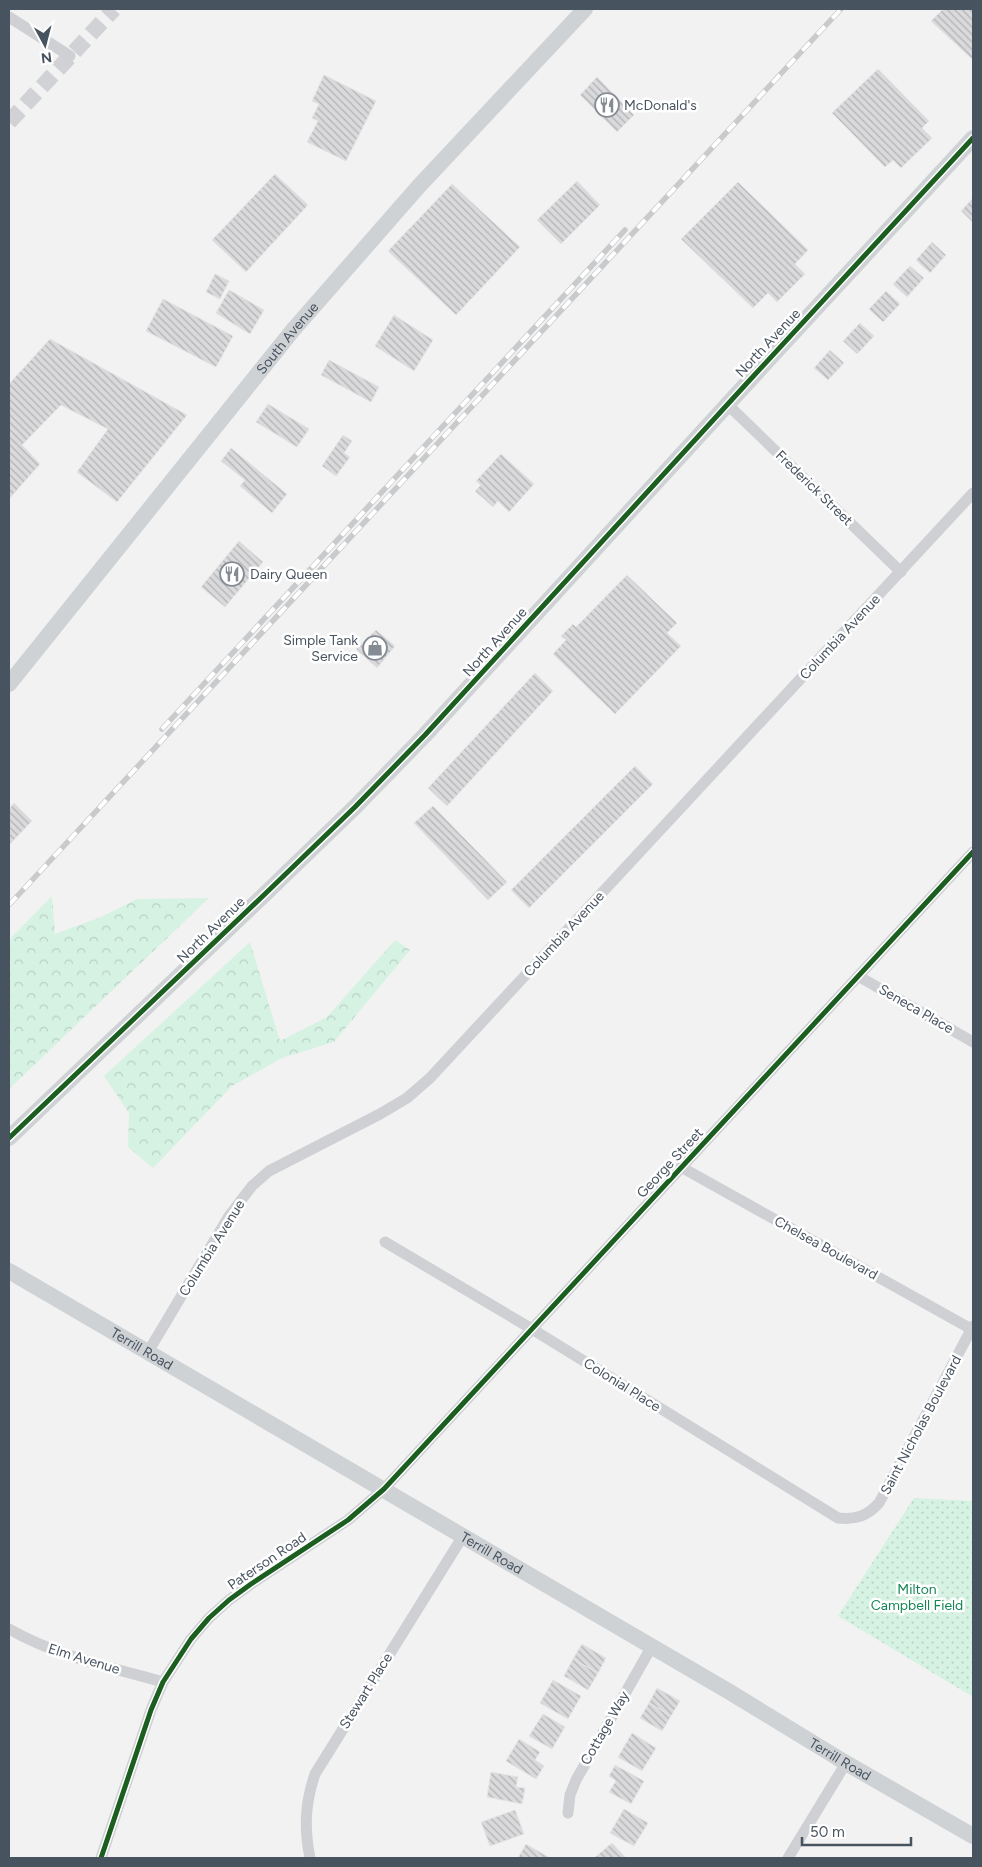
<svg xmlns="http://www.w3.org/2000/svg" width="982" height="1867" viewBox="0 0 982 1867" font-family="Figtree,sans-serif">
  <style>
    .grass { fill: url(#grass-dots) }
    .forest { fill: url(#forest-crowns) }
    .building { fill: url(#building-back-hatch); stroke: #e4e4e5 }
    .lines { fill: none; stroke-linecap: round; stroke-linejoin: round }
    .secondary-tunnel { stroke: #d1d2d5; stroke-width: 16; stroke-dasharray: 16 8; stroke-linecap: butt }
    .street { stroke: #ced0d3; stroke-width: 11 }
    .secondary { stroke: #ced2d5; stroke-width: 16 }
    .rail-casing { stroke: #c8cacc; stroke-width: 5.5 }
    .rail { stroke: #fff; stroke-width: 4; stroke-dasharray: 11; stroke-linecap: butt }
    .cycleway-casing { stroke: #fff; stroke-width: 8 }
    .cycleway { stroke: #1b5e20; stroke-width: 5 }
    .labels { text-anchor: middle; dominant-baseline: central; stroke-width: 5; stroke-linejoin: round; paint-order: stroke }
    .poi-label { font-size: 14px; fill: #485360; stroke: #fff; text-anchor: start }
    .street-label { font-size: 14px; fill: #485360; stroke: #fff }
    .park-label { font-size: 14px; fill: #148656; stroke: #fff }
  </style>
  <defs>
    <pattern id="grass-dots" width="8" height="8" patternUnits="userSpaceOnUse" patternTransform="scale(1.25)"><rect width="8" height="8" fill="#d6f2e3"/><path d="M2 2h.1M6 6h.1" fill="none" stroke="#b9d1c5" stroke-width="1.8" stroke-linecap="round"/></pattern>
    <pattern id="forest-crowns" width="20" height="18" patternUnits="userSpaceOnUse" patternTransform="scale(1.25)"><rect width="20" height="18" fill="#d6f2e3"/><path d="M2 6a3 3 0 1 1 6 0M12 15a3 3 0 1 1 6 0" fill="none" stroke="#b9d1c5"/></pattern>
    <pattern id="building-back-hatch" width="6" height="6" patternUnits="userSpaceOnUse" patternTransform="scale(1.25)"><rect width="6" height="6" fill="#dadadc"/><path d="M-1 5l2 2M0 0l6 6M5-1l2 2" fill="none" stroke="#b3b3b6"/></pattern>
  </defs>
  <rect width="100%" height="100%" fill="#f3f2f2"/>
  <!-- grass -->
  <path class="grass" d="M914 1498 973 1501V1697L838 1616Z"/>
  <!-- forest -->
  <path class="forest" d="M52 896 55 934 101 917 137 899 209 898 9 1089V940Z
    M395 940 410 950 334 1042 282 1058 232 1086 153 1168 128 1147 129 1113 104 1076 250 942 280 1041 327 1017Z"/>
  <!-- building -->
  <path class="building" d="M943 9H973V60L931 21Z
    M878 69 929 121 922 128 932 138 901 168 893 160 885 167 832 113Z
    M324 75 376 101 346 161 307 142 318 121 312 118 319 104 312 101Z
    M597 77 634 115 617 132 580 95Z
    M275 174 308 205 246 272 212 240Z
    M577 181 600 205 561 244 537 220Z
    M738 182 808 250 795 264 805 274 777 302 768 293 753 308 681 239Z
    M452 184 520 247 456 315 388 251Z
    M973 198V223L961 211Z
    M932 242 946 255 930 273 916 260Z
    M910 266 924 278 907 297 893 284Z
    M215 274 229 281 220 299 206 292Z
    M229 290 264 310 250 334 216 313Z
    M886 291 900 304 883 322 869 309Z
    M163 299 233 336 216 367 146 331Z
    M394 315 433 340 414 371 375 346Z
    M860 323 874 336 857 354 843 341Z
    M50 339 187 415 117 502 77 472 108 429 61 405 22 445 40 464 9 499V384Z
    M830 350 844 363 828 380 814 368Z
    M329 360 379 387 371 402 321 375Z
    M268 404 309 429 297 447 256 422Z
    M343 435 352 441 344 453 350 457 336 476 322 466Z
    M231 448 287 494 272 513 240 486 245 480 221 461Z
    M501 454 534 484 509 512 498 501 493 507 475 491 481 485 476 481Z
    M239 541 263 562 225 607 201 587Z
    M627 575 677 623 667 633 681 646 615 714 553 654 566 640 561 636 573 624 576 627Z
    M376 630 395 646 377 668 356 649Z
    M535 673 553 691 447 806 428 788Z
    M635 766 653 784 529 908 511 890Z
    M14 803 32 821 9 845V809Z
    M433 806 507 882 488 900 414 823Z
    M582 1644 606 1658 598 1673 573 1659Z
    M573 1659 598 1673 588 1690 564 1676Z
    M553 1680 581 1696 568 1719 540 1703Z
    M657 1688 680 1701 671 1716 649 1703Z
    M649 1703 671 1716 662 1731 640 1718Z
    M543 1714 565 1727 552 1749 529 1736Z
    M632 1733 656 1748 642 1771 618 1757Z
    M519 1739 540 1752 535 1760 544 1766 536 1779 506 1761Z
    M615 1765 644 1781 631 1804 609 1792 616 1781 609 1776Z
    M491 1772 518 1777 516 1787 525 1788 522 1804 487 1797Z
    M624 1809 648 1823 634 1846 610 1833Z
    M515 1810 524 1834 490 1846 481 1822Z
    M612 1843 626 1858H594Z
    M526 1844 550 1858H518Z"/>
  <g class="lines">
    <!-- secondary-tunnel -->
    <path class="secondary-tunnel" d="M9 122 114 9"/>
    <!-- street -->
    <path class="street" d="M9 17 70 56
      M727 404 901 572
      M858 976 973 1042
      M681 1167 973 1330
      M385 1242 532 1329 838 1518C856 1520 867 1516 879 1503L973 1326
      M148 1352 229 1216 252 1186 269 1171 380 1114 407 1098 430 1078 973 493
      M9 1629C56 1656 110 1667 163 1682
      M568 1813 570 1795 576 1780 652 1646
      M101 1858 151 1710 163 1682 191 1639 209 1618 229 1600 251 1584 348 1520 384 1489 973 852
      M310 1858C304 1828 305 1803 315 1774L463 1536
      M788 1858 846 1763"/>
    <!-- secondary -->
    <g class="secondary">
      <path id="s1" d="M9 684 293 330 419 186 585 9"/>
      <path d="M9 1138 266 893 355 807 425 735 748 382 973 138"/>
      <path id="s2" d="M9 1271 728 1691 846 1763 973 1836"/>
    </g>
    <!-- rail casing -->
    <g class="rail-casing">
      <path id="rail" d="M162 729 625 230
        M9 905 841 9"/>
    </g>
    <!-- rail -->
    <use href="#rail" class="rail"/>
    <!-- cycleway casing -->
    <g class="cycleway-casing">
      <path id="cycleway" d="M9 1138 266 893 355 807 425 735 748 382 973 138
        M101 1858 151 1710 163 1682 191 1639 209 1618 229 1600 251 1584 348 1520 384 1489 973 852"/>
    </g>
    <!-- cycleway -->
    <use href="#cycleway" class="cycleway"/>
  </g>
  <!-- icons -->
  <defs>
    <g id="restaurant-ring" transform="scale(1.25)"><circle r="9.5" fill="#fff" stroke="#848b93" stroke-width="1.5"/><path d="M-5-6h1v4h1v-4h1v4h1v-4h1v5L-1.5 .5V6h-2V.5L-5-1ZM5-6V6H3V1.5H1.5Q1.5-4 5-6Z" fill="#848b93"/></g>
    <g id="shop-ring" transform="scale(1.25)"><circle r="9.5" fill="#fff" stroke="#848b93" stroke-width="1.5"/><path d="M-5-2.5h2.3a2.7 3.5 0 0 1 5.4 0H5L5.5 6h-11ZM-1.5-2.5h3a1.5 2.3 0 0 0-3 0Z" fill="#848b93"/></g>
  </defs>
  <g fill-rule="evenodd">
    <use href="#restaurant-ring" x="607" y="105"/>
    <use href="#restaurant-ring" x="232" y="574"/>
    <use href="#shop-ring" x="375" y="648"/>
  </g>
  <g class="labels">
    <!-- poi labels -->
    <g class="poi-label">
      <text x="624" y="105">McDonald's</text>
      <text x="250" y="574">Dairy Queen</text>
      <text x="358" y="640" text-anchor="end">Simple Tank<tspan x="358" dy="16">Service</tspan></text>
    </g>
    <!-- street labels -->
    <g class="street-label">
      <text stroke="none"><textPath href="#s1" startOffset="444">South Avenue</textPath></text>
      <text transform="translate(768 343) rotate(-47)">North Avenue</text>
      <text transform="translate(814 488) rotate(44)">Frederick Street</text>
      <text transform="translate(840 637) rotate(-47)">Columbia Avenue</text>
      <text transform="translate(495 642) rotate(-48)">North Avenue</text>
      <text transform="translate(211 930) rotate(-44)">North Avenue</text>
      <text transform="translate(564 934) rotate(-47)">Columbia Avenue</text>
      <text transform="translate(916 1009) rotate(30)">Seneca Place</text>
      <text transform="translate(670 1163) rotate(-47)">George Street</text>
      <text transform="translate(212 1248) rotate(-58)">Columbia Avenue</text>
      <text transform="translate(826 1248) rotate(29)">Chelsea Boulevard</text>
      <text stroke="none"><textPath href="#s2" startOffset="154">Terrill Road</textPath></text>
      <text transform="translate(622 1385) rotate(32)">Colonial Place</text>
      <text transform="translate(921 1425) rotate(-62)">Saint Nicholas Boulevard</text>
      <text stroke="none"><textPath href="#s2" startOffset="559">Terrill Road</textPath></text>
      <text transform="translate(267 1561) rotate(-34)">Paterson Road</text>
      <text transform="translate(84 1659) rotate(17)">Elm Avenue</text>
      <text transform="translate(366 1691) rotate(-58)">Stewart Place</text>
      <text transform="translate(605 1728) rotate(-60)">Cottage Way</text>
      <text stroke="none"><textPath href="#s2" startOffset="964">Terrill Road</textPath></text>
    </g>
    <!-- park labels -->
    <g class="park-label">
      <text x="917" y="1589">Milton<tspan x="917" dy="16">Campbell Field</tspan></text>
    </g>
  </g>
  <!-- border -->
  <rect width="982" height="1867" fill="none" stroke="#485360" stroke-width="20"/>
  <!-- north arrow -->
  <g transform="translate(45 45) rotate(173)" stroke="#ffffff" stroke-width="4" paint-order="stroke">
  <path d="M0-4L9 19L0 12L-9 19Z" fill="#485360"/>
  <text y="-8" font-size="14" font-weight="bold" text-anchor="middle" fill="#485360">N</text>
  </g>
  <!-- scale -->
  <path d="M802 1837v8h109v-8" fill="none" stroke="#485360" stroke-width="2.5"/>
  <text x="810" y="1837" font-size="15" fill="#485360" stroke="#ffffff" stroke-width="4" paint-order="stroke">50 m</text>
</svg>
